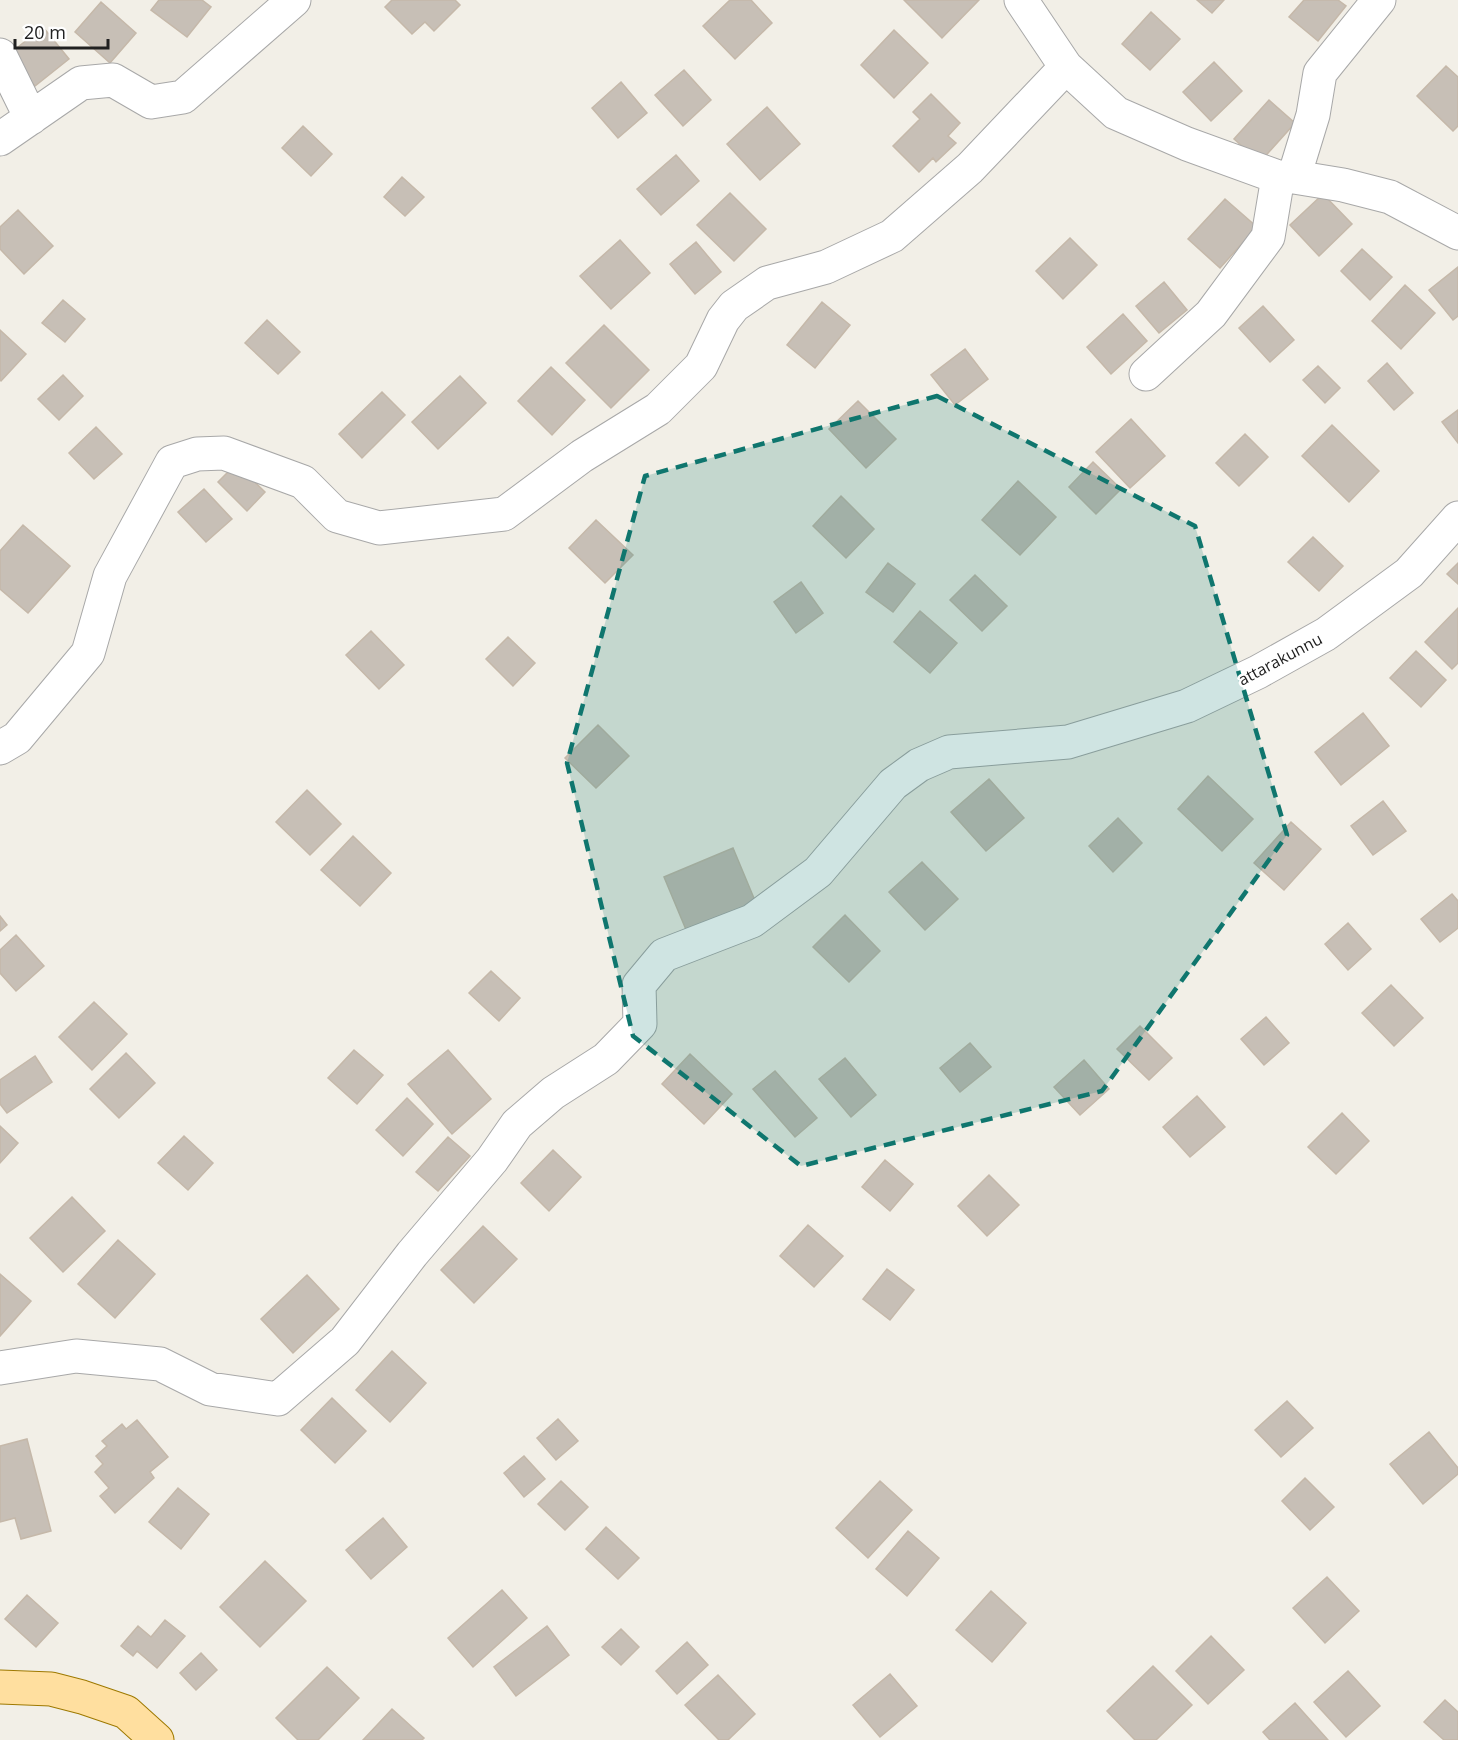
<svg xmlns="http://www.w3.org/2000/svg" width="1458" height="1740" viewBox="0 0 1458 1740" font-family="'Open Sans',sans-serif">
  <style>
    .building { fill: #c7bfb6; stroke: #c5b8a9; stroke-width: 1.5 }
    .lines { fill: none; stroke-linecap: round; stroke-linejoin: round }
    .minor-casing { stroke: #a8a8a8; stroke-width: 35 }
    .major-casing { stroke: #9e7900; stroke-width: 35 }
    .minor { stroke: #fff; stroke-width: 33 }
    .major { stroke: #ffdf9f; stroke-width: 33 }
    .marked { fill: #0f766e; fill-opacity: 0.2; stroke: #0f766e; stroke-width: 4.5; stroke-dasharray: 12 8; stroke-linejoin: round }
    .labels { text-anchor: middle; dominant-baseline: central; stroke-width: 5; stroke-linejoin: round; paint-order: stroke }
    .street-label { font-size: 16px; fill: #212121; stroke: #fff }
  </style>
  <rect width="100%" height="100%" fill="#f2efe7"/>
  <!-- building -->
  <path class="building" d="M159 0H202L211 7 187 37 151 10Z
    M392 0H455L460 5 434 31 425 22 412 34 385 7Z
    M730 0H751L772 23 735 59 703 26Z
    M904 0H979L942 38Z
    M1197 0H1224L1212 13Z
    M1304 0H1338L1346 6 1318 41 1289 17Z
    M101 2 136 33 110 63 75 32Z
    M1151 12 1180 39 1150 70 1122 44Z
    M43 27 69 59 35 86 8 55Z
    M894 30 928 63 894 98 861 65Z
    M1214 62 1242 91 1211 121 1183 92Z
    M1446 66 1458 77V126L1453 131 1417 96Z
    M684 70 711 100 683 126 655 95Z
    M621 82 647 113 618 138 592 108Z
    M931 94 960 123 948 136 956 143 936 162 933 158 919 172 893 146 920 119 913 112Z
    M1269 100 1295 123 1260 162 1234 139Z
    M767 107 800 144 760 180 727 144Z
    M303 126 332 154 311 176 282 148Z
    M676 155 699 181 661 215 637 189Z
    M402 177 424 197 405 216 384 197Z
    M730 193 766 229 734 261 697 225Z
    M1323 194 1352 224 1319 256 1290 225Z
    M1225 199 1257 227 1220 268 1188 239Z
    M18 210 53 246 24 274 0 249V227Z
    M1070 238 1097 265 1063 299 1036 271Z
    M620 240 650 273 611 309 580 276Z
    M696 242 721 272 695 294 670 264Z
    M1362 249 1392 277 1370 300 1341 271Z
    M1458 267V316L1453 320 1429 290Z
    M1164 282 1187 310 1159 333 1136 306Z
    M1405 285 1435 313 1401 349 1372 321Z
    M63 300 85 319 65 342 42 323Z
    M822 302 850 325 815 368 787 345Z
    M1263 306 1294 340 1270 362 1239 328Z
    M1123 314 1147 341 1111 374 1087 347Z
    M267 320 300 352 278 374 245 343Z
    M604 325 649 370 611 408 566 363Z
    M0 330 26 354 1 381 0 380Z
    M965 349 988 379 955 405 931 375Z
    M1387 363 1413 393 1394 410 1368 381Z
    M1318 366 1340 388 1325 403 1303 380Z
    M551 367 585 400 552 435 518 401Z
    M63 375 83 396 59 420 38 399Z
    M460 376 486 403 438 449 412 422Z
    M382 392 405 415 362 458 339 434Z
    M858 401 896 439 866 468 829 429Z
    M1458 410V443L1442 422Z
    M1131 419 1165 456 1130 488 1096 452Z
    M1332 425 1379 471 1349 502 1302 456Z
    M96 427 122 454 94 479 69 453Z
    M1245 434 1268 457 1239 486 1216 463Z
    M1093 462 1121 489 1096 514 1069 487Z
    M236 464 265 492 247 511 218 482Z
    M1018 481 1056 517 1020 555 982 520Z
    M204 489 232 519 206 542 178 512Z
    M841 496 874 529 846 558 813 526Z
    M596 520 633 555 605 583 569 548Z
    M23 525 70 566 28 613 0 589V551Z
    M1313 537 1343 566 1319 591 1288 562Z
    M888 563 915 584 893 612 866 592Z
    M1458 563V584L1447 574Z
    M975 575 1007 606 982 631 950 600Z
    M801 582 823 613 796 633 774 602Z
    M1458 608V663L1452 669 1425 642Z
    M920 611 957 643 930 673 894 642Z
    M371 631 404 665 379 689 346 655Z
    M508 637 535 663 513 686 486 659Z
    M1416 651 1446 680 1421 707 1390 678Z
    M1363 713 1389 746 1341 785 1315 752Z
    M598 725 629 756 596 788 565 758Z
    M1208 776 1253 819 1222 851 1178 809Z
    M989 779 1024 818 986 851 951 812Z
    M307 790 341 824 310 855 276 822Z
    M1383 801 1406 831 1373 855 1351 826Z
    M1118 818 1142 843 1113 872 1089 846Z
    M1291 822 1321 849 1284 890 1254 863Z
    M353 836 391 873 360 906 321 870Z
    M733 848 756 903 687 932 664 877Z
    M922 862 958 899 925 930 889 892Z
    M1452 894 1458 901V928L1440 942 1421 919Z
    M845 915 880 951 849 982 813 947Z
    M0 916 7 925 0 931Z
    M1348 923 1371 949 1348 970 1325 944Z
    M16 935 44 966 16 991 0 973V950Z
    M491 971 520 998 499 1021 469 993Z
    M1391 985 1423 1018 1394 1046 1362 1013Z
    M94 1002 127 1034 92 1070 59 1037Z
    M1266 1017 1289 1043 1264 1065 1241 1039Z
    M1140 1026 1172 1058 1149 1080 1117 1049Z
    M970 1043 991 1067 960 1092 940 1068Z
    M354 1050 383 1075 357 1104 328 1078Z
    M448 1050 491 1099 452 1134 408 1084Z
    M126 1053 155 1083 119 1118 90 1089Z
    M690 1054 732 1094 704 1124 662 1084Z
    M35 1056 52 1082 7 1113 0 1104V1080Z
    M845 1058 876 1095 851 1117 819 1079Z
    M1084 1060 1109 1089 1080 1115 1054 1087Z
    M775 1071 817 1118 795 1137 753 1089Z
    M1197 1096 1225 1127 1190 1157 1163 1127Z
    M407 1098 433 1124 403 1156 376 1130Z
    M1342 1113 1369 1141 1336 1174 1308 1147Z
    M0 1126 18 1143 0 1163Z
    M184 1136 213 1163 188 1190 158 1163Z
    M448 1137 470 1156 438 1191 416 1172Z
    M553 1150 581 1177 549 1211 521 1183Z
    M885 1160 913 1184 890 1211 862 1187Z
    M989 1175 1019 1205 987 1236 958 1206Z
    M72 1197 105 1231 63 1272 30 1238Z
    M808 1225 843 1256 814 1287 780 1256Z
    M483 1226 517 1259 474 1303 441 1270Z
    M118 1240 155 1274 115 1318 78 1284Z
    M887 1269 914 1290 890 1320 863 1299Z
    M0 1274 31 1301 0 1336Z
    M307 1275 339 1309 293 1353 261 1319Z
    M392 1351 426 1383 390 1422 356 1390Z
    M332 1398 366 1431 335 1463 301 1430Z
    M1287 1401 1313 1428 1281 1457 1255 1430Z
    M558 1419 578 1441 556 1460 537 1438Z
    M137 1420 168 1457 150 1472 154 1478 115 1513 100 1496 109 1488 95 1472 103 1464 96 1456 107 1446 102 1441 122 1424 126 1429Z
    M1429 1432 1458 1468V1474L1423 1504 1390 1464Z
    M27 1439 51 1531 21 1539 15 1518 0 1522V1446Z
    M524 1456 545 1479 524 1497 504 1473Z
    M1305 1478 1334 1507 1310 1530 1282 1501Z
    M561 1481 588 1507 565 1530 538 1504Z
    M880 1481 912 1510 868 1558 836 1528Z
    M178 1488 209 1514 181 1549 149 1522Z
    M383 1518 407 1547 371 1579 346 1550Z
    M606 1527 639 1558 618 1579 586 1549Z
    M908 1531 939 1558 907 1596 876 1569Z
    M265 1561 306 1601 260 1647 220 1607Z
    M1327 1577 1359 1611 1325 1643 1293 1608Z
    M502 1590 527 1618 473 1667 448 1638Z
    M991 1591 1026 1623 992 1662 956 1630Z
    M27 1595 58 1623 36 1647 5 1619Z
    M165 1620 185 1636 157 1668 137 1651 133 1656 121 1646 138 1626 151 1637Z
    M547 1626 569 1655 516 1696 494 1667Z
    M621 1629 639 1647 621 1665 602 1647Z
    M1211 1636 1244 1670 1208 1704 1176 1671Z
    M687 1642 708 1665 677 1694 656 1671Z
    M201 1653 217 1670 196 1690 180 1673Z
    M1153 1666 1192 1705 1156 1740H1135L1107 1711Z
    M327 1667 359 1698 318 1740H298L276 1718Z
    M1348 1671 1380 1706 1346 1737 1314 1702Z
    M890 1674 917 1706 880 1737 853 1705Z
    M718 1675 755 1714 728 1740H719L685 1705Z
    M1445 1700 1458 1712V1740H1444L1424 1722Z
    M1295 1703 1328 1740H1270L1263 1732Z
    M392 1709 424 1738 422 1740H363Z"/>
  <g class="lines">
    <!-- minor casing -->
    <g class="minor-casing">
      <path id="minor" d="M1021 0 1066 67
        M0 55 31 118
        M0 139 81 83 113 80 151 102 183 97 294 0
        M1294 177 1343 185 1390 197 1458 233
        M1146 374 1211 314 1268 237 1278 177
        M0 748 17 738 88 653 110 576 172 462 197 454 224 453 303 482 337 516 379 528 504 514 582 456 658 409 701 366 723 320 734 306 767 283 826 267 892 236 970 168 1066 67 1116 113 1187 144 1278 177H1294L1313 115 1320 73 1379 0
        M0 1368 76 1356 160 1364 210 1389 278 1399 345 1341 412 1254 492 1160 517 1124 553 1093 606 1059 640 1024 639 985 664 955 752 921 818 872 893 784 919 765 949 752 1068 742 1187 706 1258 672 1326 634 1409 573 1458 518"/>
    </g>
    <!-- major casing -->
    <g class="major-casing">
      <path id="major" d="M0 1687 51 1689 82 1697 126 1712 157 1740"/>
    </g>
    <!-- minor -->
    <use href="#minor" class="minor"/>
    <!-- major -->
    <use href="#major" class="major"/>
  </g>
  <!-- marked area -->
  <path class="marked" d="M937 396 1195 526 1287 835 1102 1091 801 1166 633 1036 567 763 645 476Z"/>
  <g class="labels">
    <!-- street labels -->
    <g class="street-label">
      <text transform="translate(1280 659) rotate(-28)">attarakunnu</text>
    </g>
  </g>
  <!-- scale -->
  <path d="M15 39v9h93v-9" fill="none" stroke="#212121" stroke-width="3"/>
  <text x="24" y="39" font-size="18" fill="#212121" stroke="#ffffff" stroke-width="4.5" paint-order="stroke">20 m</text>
</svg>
